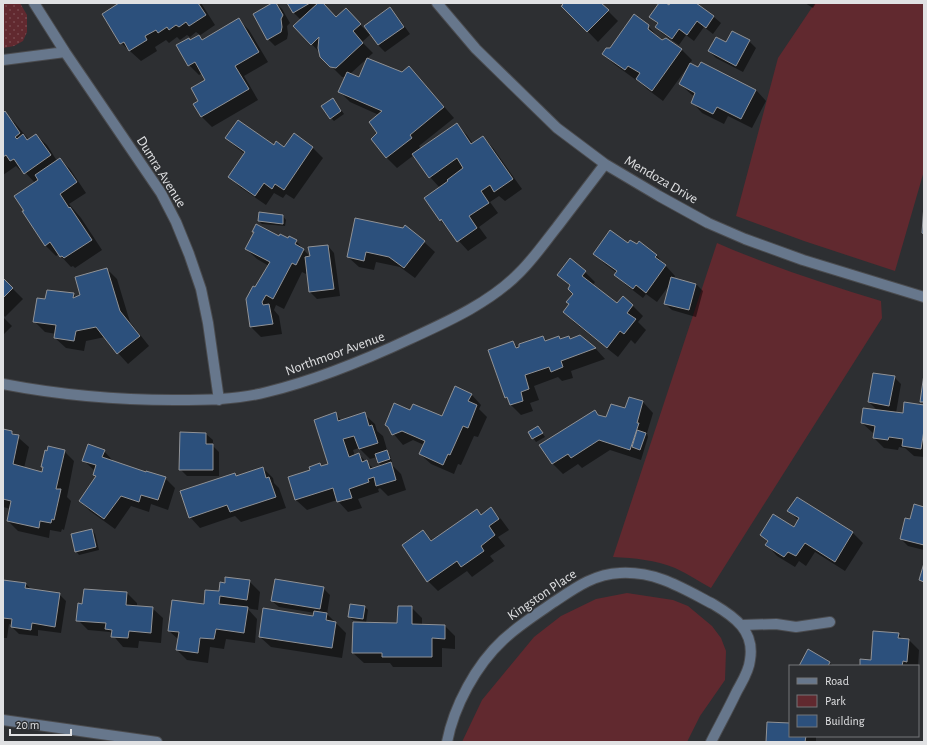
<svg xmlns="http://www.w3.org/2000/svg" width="927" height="745" viewBox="0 0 927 745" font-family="'Alegreya Sans',sans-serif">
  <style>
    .grass { fill: url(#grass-dots) }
    .green { fill: #61292f }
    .shadow { fill: #0007; fill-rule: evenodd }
    .building { fill: #2c507c; stroke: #909296 }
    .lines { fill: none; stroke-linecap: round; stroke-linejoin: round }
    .minor-casing { stroke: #4a4b4e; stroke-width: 12 }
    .minor { stroke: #67778c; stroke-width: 10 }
    .labels { text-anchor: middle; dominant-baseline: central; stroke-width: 3.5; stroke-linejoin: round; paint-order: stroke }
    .street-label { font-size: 14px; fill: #e0e1e3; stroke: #2d2f32 }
  </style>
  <defs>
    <pattern id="grass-dots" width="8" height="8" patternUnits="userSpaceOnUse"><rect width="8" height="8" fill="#61292f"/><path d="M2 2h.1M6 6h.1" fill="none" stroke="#77484d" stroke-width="1.8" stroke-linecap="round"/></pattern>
  </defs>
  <rect width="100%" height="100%" fill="#2d2f32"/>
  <!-- grass -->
  <path class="grass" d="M3 3H20L27 15V32L23 41 14 46 3 48Z"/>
  <!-- green -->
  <path class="green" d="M815 3H924V171L895 271 804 241 736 216 778 58Z
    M717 243C770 266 825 284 881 301L882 318 711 588C700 582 688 574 675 568 655 560 635 558 613 557Z
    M627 593 673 600 688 606 712 626 721 638 726 651 725 680 700 716 687 742H462L482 700 534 637 561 616 596 599Z"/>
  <!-- shadow -->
  <path class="shadow" d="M121 3H201L215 25 199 36 204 41 239 20 249 30 268 62 244 76 258 100 212 127 202 117 195 104 199 102 207 80 203 73 199 75 189 65 190 41 200 35 196 32 190 37 187 35 180 40 177 37 169 43 166 40 155 47 157 51 141 61 121 43Z
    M274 3H276L282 9 290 23 287 26 288 34 287 39 275 46 268 39Z
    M289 3H328L324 5 337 18 356 20 369 34 390 9 397 16 410 34 385 52 378 45 371 34 362 42 373 53 350 74 360 79 402 73 409 67 419 78 454 118 419 146 422 149 457 125 467 135 473 144 483 137 493 148 522 189 505 201 499 196 490 202 498 213 479 227 487 238 468 251 440 220V188L430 177 414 155 397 168 387 158 372 139 379 133V115L350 102 340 92 346 77H342L321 56 320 53 295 26 301 20 294 13Z
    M563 3H600L618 21 598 42 563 6 564 5Z
    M660 3H664L669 6 671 3H694L714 17 721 23 713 34 704 27 694 41 686 35 679 45 663 34 656 27 658 25 651 17Z
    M805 3H816L813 8Z
    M648 26 662 41 666 39 682 50 692 60 690 64 756 90 766 101 752 128 728 116 724 124 702 113 692 102 695 97 691 94 680 84 690 66 689 65 663 101 647 89 637 79 636 80 614 64 603 54Z
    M749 41 756 48 743 72 716 58 709 51 726 44Z
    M333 99 344 114 334 121 331 118Z
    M5 113 15 123 29 140 36 135 47 145 57 161 60 159 70 169 86 193 69 204 81 218 102 250 75 268 73 266 71 267 59 254 56 256 45 245 25 211 35 183 23 170 21 171 16 166 3 175V114Z
    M294 135 313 148 323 158 294 199 286 194 283 198 274 193 266 205 240 187 229 177 245 154 237 148 226 138 284 148Z
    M283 216 286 220 285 226 262 224 259 221Z
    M405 227 424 242 435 252 415 278 400 267 376 262 374 270 359 267 348 257 403 229Z
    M253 231 296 241 311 258 328 246 334 253 340 296 317 299 310 292 308 271 306 274 302 272 284 309 276 305 274 310 279 316 282 334 261 337 251 327 256 289 269 266 257 259 246 249 254 233Z
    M628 245 656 255 675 276 674 279 696 284 703 291 696 317 672 310 665 304 670 284 657 302 646 294 643 298 626 285 616 275 617 273 605 264 594 254Z
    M107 269 117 279 130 322 149 346 128 364 118 353 105 337 86 341 84 351 66 348 55 338 56 334 45 332 34 321 46 300 73 294 77 298 81 296Z
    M585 272 595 282 593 285 617 305 633 306 643 316 638 322 646 330 635 344 631 340 618 357 575 323 564 312 570 305 574 294 571 287 558 275Z
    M3 279 23 299 5 317 3 314Z
    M3 317 12 326 3 335Z
    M543 337 547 341 559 337 561 340H571L580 337 596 349 605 359 571 371 573 378 562 381 558 377 534 386 539 400 530 403 533 411 521 415 511 405 510 401 506 397 512 342 519 348Z
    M894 377 901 384 896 413 904 415 924 406V457L914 456 905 448 899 447 898 450 884 448 874 438 875 434 873 433 862 423 878 411 869 402Z
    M471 394 481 405 479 409 487 417 478 437 474 436 461 465 458 464 454 474 431 464 420 454 424 445 413 440 403 445 386 425 411 411 442 418Z
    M630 398 643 402 653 413 647 433 648 437 641 460 610 450 582 468 578 464 563 474 553 464 541 445 595 411 600 417 607 419 626 409Z
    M335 414 342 421 364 414 375 424 377 431 383 436 388 453 390 455 392 462 390 463 401 474 406 490 388 496 380 488 378 489 379 492 358 499 362 508 348 512 337 500 307 510 296 500 289 478 311 471 319 464 322 467 330 465ZM359 448 370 459 377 457 378 462 382 466 374 469 359 455 355 456 353 450Z
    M538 427 545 437 536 442 529 432Z
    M3 430 12 432 29 447 24 468 43 473 44 469 42 467 48 452 64 451 74 461 67 497 71 501 64 530 62 529 61 532 50 530 49 538 18 531 8 521 11 509 3 507Z
    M206 434 213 440V446L219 452V476H187L180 469Z
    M104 451 114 462 165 478 175 488 168 510 151 504 149 512 131 506 115 529 90 511 80 501 97 478 94 475 95 471 83 460Z
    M263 468 273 478 274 483 279 488 286 508 241 522 235 516 200 528 190 517 235 474 237 477Z
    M797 498 853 533 863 543 845 571 815 552 806 566 799 561 795 567 777 556 767 545 768 542 761 535 794 528 799 521 789 511Z
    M924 508V550L908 546 901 539 911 520Z
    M491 509 501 519 509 530 498 537 505 546 490 556 494 561 472 577 467 571 438 591 428 581 423 532 433 541 477 511 482 515Z
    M92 530 95 534 99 550 79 555 76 551Z
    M3 581 26 584 32 590 59 594 66 601 61 633 38 630V636L19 634 12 627V625L9 624 7 638H3Z
    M249 581 260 592 258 610 247 608 257 619 255 643 226 639 224 649 210 647 208 663 187 660 177 650 179 640 169 631 219 592 226 584Z
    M323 588 330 595 327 614 346 633 342 658 271 647 260 637 314 617 315 613 279 607 272 601Z
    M127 593 137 603V607L152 608 163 618 161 643 139 641 138 648 123 647 110 632 88 630 78 620Z
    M365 607 368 610 366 623 398 624 411 607 422 618V625L445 626 455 636V649L442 648V667H393L390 663H364L353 653 366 622 353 620 349 617Z
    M898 634 904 640H909L919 650 918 666H861L872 661Z
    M829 662 833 666H800Z
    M790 724V736H816V742H767Z"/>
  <!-- building -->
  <path class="building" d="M119 3H198L206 15 189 26 186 22 179 27 176 25 169 30 167 27 158 33 156 30 145 36 147 40 129 51 124 42 120 44 102 14Z
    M272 3H276L283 15 281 19 282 27 281 32 267 40 253 14Z
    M287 3H310L293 13Z
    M318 3H323L336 17 346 8 361 24 353 31 363 43 336 68 330 67 320 57 318 48 319 37 311 45 293 26Z
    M561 3H601L609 10 587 32 561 6 563 5Z
    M659 3H666L669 5 670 3H696L714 16 706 28 697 21 687 35 679 29 672 39 655 27 658 23 649 17Z
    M390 7 404 27 378 45 364 26Z
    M634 14 649 25 648 29 662 40 666 38 682 49 652 91 636 79 640 73 628 66 625 70 602 54 606 48H610Z
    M239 18 259 52 235 66 249 89 201 117 193 104 198 101 191 88 205 80 195 62 188 66 176 45 189 38 190 40 199 35 202 40Z
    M732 31 750 40 736 66 708 51 716 37 726 42Z
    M367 58 402 72 409 66 444 107 410 135 412 138 386 158 371 139 377 133 369 122 382 111 338 92 347 72 359 77Z
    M701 62 756 90 741 119 717 107 713 114 691 103 695 93 679 84 690 63 698 67Z
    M333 98 341 111 330 119 321 106Z
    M5 111 20 133 15 137 17 139 23 134 27 140 36 134 51 155 24 174 14 159 10 161 6 155 3 157V113Z
    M238 120 274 145 276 141 284 147 294 133 313 147 284 190 275 184 272 189 264 183 255 196 228 177 245 152 225 138Z
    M457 123 471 144 483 136 513 179 494 192 490 185 481 191 489 203 469 216 477 228 457 242 441 219 440 221 424 198 448 181 447 180 463 168 457 158 429 178 412 154Z
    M60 158 77 182 60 194 69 208 70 207 92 240 64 258 62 256 60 257 50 242 45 246 22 211H24L14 196 38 180 35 175Z
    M924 204V234L922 233Z
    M259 212 283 215V224L258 221Z
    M355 218 403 228 405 225 425 241 404 268 389 257 366 252 364 261 347 257Z
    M256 224 279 236 280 234 288 238 289 236 297 240 295 244 304 249 296 265 292 263 273 299 266 295 262 302 263 305 269 304 273 324 250 327 246 299 253 286 255 287 270 262 245 249 254 232H252Z
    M610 230 628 243 630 240 637 244 639 241 657 255 655 257 666 265 646 293 636 285 633 289 614 275 617 271 593 254Z
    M328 245 334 289 309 292 305 257 310 256 308 247Z
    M570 258 586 271 582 276 617 303 623 296 633 305 627 313 636 319 624 334 620 331 607 348 563 312 569 304 566 302 573 294 568 289 570 285 557 275Z
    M107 268 120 311 140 336 117 354 96 327 76 331 74 341 54 338 56 325 33 322 37 298 45 299 47 290 74 293 73 298 80 295 75 277Z
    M671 277 696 284 689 310 664 304Z
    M3 278 13 288 3 298Z
    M580 335 596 348 561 361 563 367 551 372 549 367 525 375 529 389 521 392 523 401 510 405 507 397 505 398 488 350 513 341 516 348 519 347V344L543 336 545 341 559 336 560 339 569 336 570 339Z
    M873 373 895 376 889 406 868 402Z
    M924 374V402H920Z
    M455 386 472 394 468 401 477 405 468 428 463 426 450 455 448 454 443 465 419 454 425 441 402 431 392 435 388 427 385 425 394 403 410 410 413 404 442 416Z
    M629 397 643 401 637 423H639L630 450 599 440 571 458 568 454 552 464 539 445 595 410 598 415 606 417 611 404 625 408Z
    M904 402 924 405V430L921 449 902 446 903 439 889 437 888 440 873 438 875 426 861 423 863 408 903 413Z
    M336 412 338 421 365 412 369 426 372 425 378 443 359 449 354 436 343 439 349 457 359 453 362 462 367 460 370 469 391 462 396 480 376 486 374 477 368 479 369 482 349 489 352 498 337 502 333 488 295 500 288 477 310 470 309 467 320 463 321 466 328 464 314 420Z
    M538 426 543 433 532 439 528 432Z
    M3 429 12 431V434L19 435 13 464 42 472 43 467H41L45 450 47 451 48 446 65 450 56 489H61L54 520 52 519 51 523 40 521 39 528 7 521 11 501 3 499Z
    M637 430 646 433 640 450 632 447Z
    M180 432 206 433V444H213V470H179Z
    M88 444 105 450 102 457 146 472V471L166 477 158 500 141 495 139 502 121 496 104 519 79 501 96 476 93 475 96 465 82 461Z
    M387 450 390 459 378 463 375 454Z
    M263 467 266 478 269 477 276 497 230 512 227 505 189 518 180 491 235 473 236 476Z
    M797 497 853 532 835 562 805 543 796 556 788 552 784 557 765 545 768 541 760 535 773 514 794 527 799 518 787 511Z
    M914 504 924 507V545L900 539 905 518 910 519Z
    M491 507 499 519 489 526 495 535 481 546 484 551 461 567 457 561 427 582 402 545 423 530 431 541 477 509 481 515Z
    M92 529 96 547 75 552 71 534Z
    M924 563V582L919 580Z
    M225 577 250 580 247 600 220 596 219 604 248 607 244 633 216 629 214 639 200 638 198 653 176 650 179 632 168 631 172 600 204 604 205 590 219 591 220 582 225 583Z
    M275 579 324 587 320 609 271 601Z
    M3 580 26 583 25 588 60 593 55 627 32 623 31 630 11 627 12 619 3 618Z
    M84 589 127 592 126 605 153 607 151 633 129 631 128 638 111 637 112 630 105 629 106 623 76 621 78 603 82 604Z
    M350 604 365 606 363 619 348 617Z
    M398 606H412V624L445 625V639L432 638V657H382V653H352L353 622 397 623Z
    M263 608 313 616 314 611 327 613 326 620 336 622 332 648 259 637Z
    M873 631 899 633 898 638 909 639 907 662 903 661 902 666H860V659L871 660Z
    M808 649 830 662 828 666H799Z
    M767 722 790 723V736H806L805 742H766Z"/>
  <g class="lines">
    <!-- minor casing -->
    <g class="minor-casing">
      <path id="minor" d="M34 3 65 52 161 193 176 222 189 254 201 289 208 323 219 400
        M437 3 476 49 557 128 605 164 659 196 708 223 745 239 803 260 924 297
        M3 60 65 52
        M3 384C60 395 117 400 174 400 205 400 236 400 267 392 317 380 365 360 412 338 449 321 491 302 520 272 534 258 545 242 557 227 573 206 589 185 605 164
        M742 625 776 624 796 627 830 622
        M3 720 157 742
        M447 742C454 706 476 665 503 640 519 625 537 614 554 602 575 588 594 574 620 573 656 571 682 588 713 604 735 617 755 631 750 660 749 672 741 683 736 693 728 710 719 726 711 742"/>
    </g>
    <!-- minor -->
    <use href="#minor" class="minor"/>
  </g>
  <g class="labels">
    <!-- street labels -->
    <g class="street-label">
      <text transform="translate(161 172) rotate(58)">Dumra Avenue</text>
      <text transform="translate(661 180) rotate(30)">Mendoza Drive</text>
      <text transform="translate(335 354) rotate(-20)">Northmoor Avenue</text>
      <text transform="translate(542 595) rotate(-34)">Kingston Place</text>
    </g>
  </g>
  <!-- border -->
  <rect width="927" height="745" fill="none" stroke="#e0e1e3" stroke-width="8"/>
  <!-- legend -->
  <rect x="789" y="665" width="130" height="72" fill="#2d2f32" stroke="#757679"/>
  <rect x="797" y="678" width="20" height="6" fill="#67778c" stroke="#757679"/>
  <text x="825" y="685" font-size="12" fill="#e0e1e3">Road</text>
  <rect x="797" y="695" width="20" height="12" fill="#61292f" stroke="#757679"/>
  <text x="825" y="705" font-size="12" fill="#e0e1e3">Park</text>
  <rect x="797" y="715" width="20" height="12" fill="#2c507c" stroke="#757679"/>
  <text x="825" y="725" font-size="12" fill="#e0e1e3">Building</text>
  <!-- scale -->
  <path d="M10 729v6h61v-6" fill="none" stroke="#e0e1e3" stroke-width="2"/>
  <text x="16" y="729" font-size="12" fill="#e0e1e3" stroke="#2d2f32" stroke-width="3" paint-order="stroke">20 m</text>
</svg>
